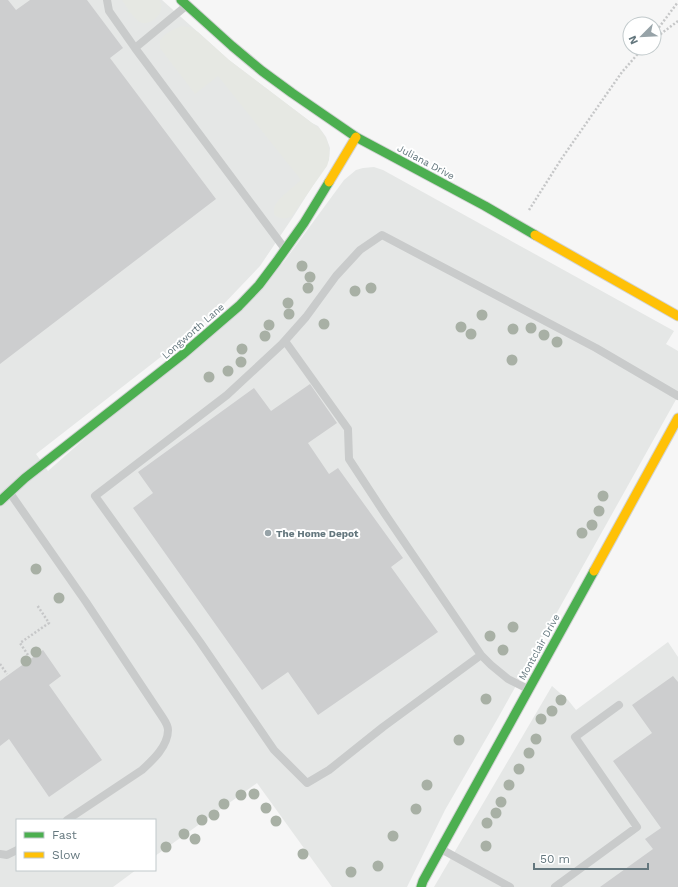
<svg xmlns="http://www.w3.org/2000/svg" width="678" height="887" viewBox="0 0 678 887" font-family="'Work Sans',sans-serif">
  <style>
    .built { fill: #e5e7e6 }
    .green { fill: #e6e8e3 }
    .building { fill: #cdcecf }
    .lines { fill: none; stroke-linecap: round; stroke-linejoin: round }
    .fast-casing { stroke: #d2d3d4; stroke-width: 11 }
    .slow-casing { stroke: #d2d3d4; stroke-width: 11 }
    .path { stroke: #c6c7c8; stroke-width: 2.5; stroke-dasharray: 2 2; stroke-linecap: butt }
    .lane { stroke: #c9cbcb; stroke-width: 8 }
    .fast { stroke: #4caf50; stroke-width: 9 }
    .slow { stroke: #ffc107; stroke-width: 9 }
    .tree { fill: #a8b0a5 }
    .poi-dot { fill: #97a3a8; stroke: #fff; stroke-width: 1.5 }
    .labels { text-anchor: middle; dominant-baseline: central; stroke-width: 4; stroke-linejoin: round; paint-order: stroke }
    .street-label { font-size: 10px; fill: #64777e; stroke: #fff }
    .poi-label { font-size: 10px; font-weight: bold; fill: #64777e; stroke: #fff; text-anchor: start }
  </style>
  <rect width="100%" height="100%" fill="#f6f6f6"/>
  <!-- built -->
  <path class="built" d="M0 0H162L229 60 312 123 318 126 326 137 330 148 329 160 293 217 260 266 219 309 171 349 36 454 48 471 283 263 344 180 356 170 363 168 374 167 383 170 674 331 666 344 678 351V396L498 718 445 810 407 887H332L257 783 155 856V820H17V870H136L113 887H0Z
    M668 642 678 657V887H434L552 686 568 700 576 710Z"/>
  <!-- green -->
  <path class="green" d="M122 0H159C168 10 151 28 140 22 134 19 126 6 122 0Z
    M181 26 189 27 198 32 229 60 312 123C327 132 333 150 327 166L291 217C285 219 278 219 274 214 274 214 274 208 274 208 278 197 293 188 301 180L218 76 195 94 160 48C160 46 160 43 160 41 164 33 174 29 181 26Z"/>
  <!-- building -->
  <path class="building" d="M0 0H8L16 10 30 0H87L123 48 110 58 216 199 0 364Z
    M310 384 337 423 308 443 329 474 338 468 403 558 391 567 438 632 318 715 288 672 262 690 133 508 153 493 138 472 254 388 271 411Z
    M43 650 61 676 49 685 102 760 49 797 9 739 0 746V681Z
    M673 676 678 682V887H600L653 849 645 839 661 828 613 761 652 733 632 705Z"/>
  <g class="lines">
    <!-- fast casing -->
    <g class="fast-casing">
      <path id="fast" d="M181 0 232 46 262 71 292 93 356 137 485 206 535 235
        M0 501 25 478 182 355 239 306 259 285 277 261 304 223 329 182
        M421 887 423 881 594 571"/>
    </g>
    <!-- slow casing -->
    <g class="slow-casing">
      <path id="slow" d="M329 182 356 137
        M535 235 678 316
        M594 571 678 418"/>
    </g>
    <!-- path -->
    <path class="path" d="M654 34 678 2
      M654 39 678 21
      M529 210 562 158 622 72 643 48
      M28 655 20 643 49 623 37 605
      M0 664 7 674"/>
    <!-- lane -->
    <path class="lane" d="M107 0 109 11 135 48 285 249
      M135 48 186 6
      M285 341 348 429 349 459 385 514 481 655 491 665 508 679 528 689
      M10 493 86 602 163 718C165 721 168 726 168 730 168 746 153 760 142 770L67 820
      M481 655 383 727 329 770 307 783 274 750 200 642 95 496 227 395 282 344 306 317 336 276 360 250 382 235 596 348 678 396
      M441 849 510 887
      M0 854 7 855 17 850
      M555 887 637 827 575 737 619 705"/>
    <!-- fast -->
    <use href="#fast" class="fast"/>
    <!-- slow -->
    <use href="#slow" class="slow"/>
  </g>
  <!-- trees -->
  <g class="tree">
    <circle cx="302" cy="266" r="5.5"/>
    <circle cx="310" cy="277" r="5.5"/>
    <circle cx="308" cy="288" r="5.5"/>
    <circle cx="371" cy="288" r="5.5"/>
    <circle cx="355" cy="291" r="5.5"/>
    <circle cx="288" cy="303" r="5.5"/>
    <circle cx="289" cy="314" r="5.5"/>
    <circle cx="482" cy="315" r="5.5"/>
    <circle cx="324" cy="324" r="5.5"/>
    <circle cx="269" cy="325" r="5.5"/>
    <circle cx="461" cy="327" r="5.5"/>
    <circle cx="531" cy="328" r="5.5"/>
    <circle cx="513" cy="329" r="5.5"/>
    <circle cx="471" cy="334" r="5.5"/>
    <circle cx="544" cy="335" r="5.5"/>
    <circle cx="265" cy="336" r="5.5"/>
    <circle cx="557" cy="342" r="5.5"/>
    <circle cx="242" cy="349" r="5.5"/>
    <circle cx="512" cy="360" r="5.5"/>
    <circle cx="241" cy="362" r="5.5"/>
    <circle cx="228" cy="371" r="5.5"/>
    <circle cx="209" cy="377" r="5.5"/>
    <circle cx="603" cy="496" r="5.5"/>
    <circle cx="599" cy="511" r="5.5"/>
    <circle cx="592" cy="525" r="5.5"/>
    <circle cx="582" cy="533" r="5.5"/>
    <circle cx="36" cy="569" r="5.5"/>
    <circle cx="59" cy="598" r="5.5"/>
    <circle cx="513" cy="627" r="5.5"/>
    <circle cx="490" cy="636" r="5.5"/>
    <circle cx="503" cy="650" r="5.5"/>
    <circle cx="36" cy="652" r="5.5"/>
    <circle cx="26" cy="661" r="5.5"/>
    <circle cx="486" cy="699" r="5.5"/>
    <circle cx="561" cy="700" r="5.5"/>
    <circle cx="552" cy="711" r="5.5"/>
    <circle cx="541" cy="719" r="5.5"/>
    <circle cx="536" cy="739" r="5.5"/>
    <circle cx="459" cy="740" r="5.5"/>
    <circle cx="529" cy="753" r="5.5"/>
    <circle cx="519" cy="769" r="5.5"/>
    <circle cx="427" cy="785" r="5.5"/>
    <circle cx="509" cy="785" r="5.5"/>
    <circle cx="254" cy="794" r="5.5"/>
    <circle cx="241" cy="795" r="5.5"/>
    <circle cx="501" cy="802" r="5.5"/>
    <circle cx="224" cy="804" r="5.5"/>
    <circle cx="266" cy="808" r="5.5"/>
    <circle cx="416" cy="809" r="5.5"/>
    <circle cx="496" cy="813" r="5.5"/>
    <circle cx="214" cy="815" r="5.5"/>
    <circle cx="202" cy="820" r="5.5"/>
    <circle cx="276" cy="821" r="5.5"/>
    <circle cx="487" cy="823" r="5.5"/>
    <circle cx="184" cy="834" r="5.5"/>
    <circle cx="393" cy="836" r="5.5"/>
    <circle cx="195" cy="839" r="5.5"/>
    <circle cx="486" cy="846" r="5.5"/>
    <circle cx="166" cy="847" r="5.5"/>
    <circle cx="303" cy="854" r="5.5"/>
    <circle cx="378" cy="866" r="5.5"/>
    <circle cx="351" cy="872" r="5.5"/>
  </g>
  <!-- markers -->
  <circle class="poi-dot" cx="268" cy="533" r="4"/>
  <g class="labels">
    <!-- street labels -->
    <g class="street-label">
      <text transform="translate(426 162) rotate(28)">Juliana Drive</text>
      <text transform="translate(193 331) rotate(-41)">Longworth Lane</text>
      <text transform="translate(539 647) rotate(-61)">Montclair Drive</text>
    </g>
    <!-- poi labels -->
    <g class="poi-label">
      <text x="276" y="533">The Home Depot</text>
    </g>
  </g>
  <!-- legend -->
  <rect x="16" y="819" width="140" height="52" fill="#ffffff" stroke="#c1c9cb"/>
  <rect x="24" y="832" width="20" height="6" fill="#4caf50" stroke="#c1c9cb"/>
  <text x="52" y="839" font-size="12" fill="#64777e">Fast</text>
  <rect x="24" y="852" width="20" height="6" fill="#ffc107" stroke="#c1c9cb"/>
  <text x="52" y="859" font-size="12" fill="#64777e">Slow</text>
  <!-- north arrow -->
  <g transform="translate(642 36) rotate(246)"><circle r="19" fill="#ffffff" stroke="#c1c9cb"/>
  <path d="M0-3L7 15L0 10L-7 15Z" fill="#97a3a8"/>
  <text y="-6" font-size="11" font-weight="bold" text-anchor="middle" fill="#64777e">N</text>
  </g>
  <!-- scale -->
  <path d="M534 863v6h114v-6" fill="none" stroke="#64777e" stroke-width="2"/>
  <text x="540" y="863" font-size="12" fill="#64777e" stroke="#ffffff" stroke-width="3" paint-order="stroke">50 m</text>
</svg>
